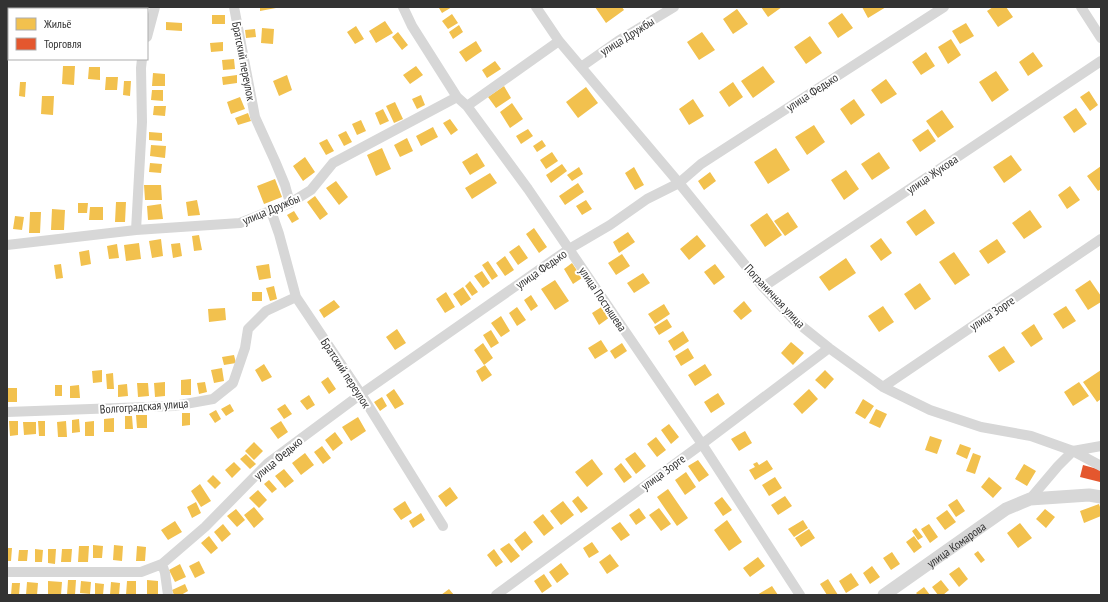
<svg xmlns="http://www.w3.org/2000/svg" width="1108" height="602" viewBox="0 0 1108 602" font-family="'PT Sans Narrow',sans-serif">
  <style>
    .homes { fill: #f2c14e }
    .shops { fill: #e4572e }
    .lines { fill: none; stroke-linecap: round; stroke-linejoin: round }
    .minor { stroke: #d7d7d7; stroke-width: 10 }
    .tertiary { stroke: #d7d7d7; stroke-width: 13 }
    .labels { text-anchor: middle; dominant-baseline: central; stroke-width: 4; stroke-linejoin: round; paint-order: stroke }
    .street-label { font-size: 12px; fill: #333; stroke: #fff }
  </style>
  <rect width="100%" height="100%" fill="#fff"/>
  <!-- homes -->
  <path class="homes" d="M260 7H275L276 8 260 11Z
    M440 7H452L442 13 439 8Z
    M595 7H622L624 10 606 23Z
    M761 7H782L768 17Z
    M862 7H886L868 18Z
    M993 7H1006L1013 17 998 27 987 11Z
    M737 9 748 24 733 34 723 19Z
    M842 13 853 28 838 38 828 23Z
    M452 14 458 23 448 29 442 21Z
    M212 15H225V24H212Z
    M385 21 393 33 376 43 369 31Z
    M166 22 182 23V31L166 30Z
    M966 23 974 36 960 44 952 31Z
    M459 25 463 32 453 39 449 32Z
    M356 26 364 39 355 44 347 32Z
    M262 28 274 29 273 44 261 43Z
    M255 29 256 37 246 38 245 30Z
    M398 32 408 45 402 50 392 37Z
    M702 32 715 50 699 60 687 42Z
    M810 36 822 53 806 64 794 47Z
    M951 39 961 55 948 64 938 47Z
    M476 41 482 51 466 62 459 52Z
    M223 42V51L211 52 210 43Z
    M926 52 935 66 921 75 912 62Z
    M1033 52 1043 66 1028 76 1019 62Z
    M234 59 235 69 223 70 222 60Z
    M495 61 501 69 487 78 482 70Z
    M63 66H75L74 85 62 84Z
    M416 66 423 75 410 84 403 75Z
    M763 66 775 82 753 98 741 81Z
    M89 67H100V80L88 79Z
    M996 71 1009 90 992 102 979 82Z
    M153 73 165 74V86H152Z
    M237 75V83L223 85 222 77Z
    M287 75 292 90 279 96 273 81Z
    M106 77H118L117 90H105Z
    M886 79 897 94 881 104 871 90Z
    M124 81H131L130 96 123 95Z
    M20 82H26L25 97 19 96Z
    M733 82 743 97 729 107 719 92Z
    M504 86 511 98 496 108 488 97Z
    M586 87 598 103 578 118 566 102Z
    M152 90H163V101L151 100Z
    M1089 91 1098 105 1090 111 1080 97Z
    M421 95 425 105 417 109 412 99Z
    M42 96H54L53 115 41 114Z
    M240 97 245 109 231 114 227 102Z
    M693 99 704 116 689 125 679 109Z
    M854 99 865 115 851 125 840 109Z
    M395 102 403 119 394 123 386 106Z
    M512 103 523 119 510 128 500 112Z
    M154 106H166L165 116 153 115Z
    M1076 108 1087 124 1074 133 1063 117Z
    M383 109 389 121 380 125 375 113Z
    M942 110 954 127 938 138 926 121Z
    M248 113 251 121 238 125 235 118Z
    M450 119 458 130 451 135 443 123Z
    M361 120 366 131 357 135 352 124Z
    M814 125 825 142 807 155 795 137Z
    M433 127 438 137 421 146 416 136Z
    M528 129 533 136 521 144 516 136Z
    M928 129 936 141 920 152 912 140Z
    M346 131 352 142 344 146 338 135Z
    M149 132 162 133V141L149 140Z
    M407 138 413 151 400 157 394 145Z
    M327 139 334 151 326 155 319 143Z
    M542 140 546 146 537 152 533 146Z
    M151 145 166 146 165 158 150 156Z
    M382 148 391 169 376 176 367 155Z
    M776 148 790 170 768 184 754 162Z
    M552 152 558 161 546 169 540 160Z
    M879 152 890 168 872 180 861 164Z
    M477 153 485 166 470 175 462 162Z
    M1011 155 1022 170 1004 183 993 167Z
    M305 157 315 172 303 181 293 166Z
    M150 163 162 164 161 173 149 172Z
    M562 164 567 171 551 183 546 175Z
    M1101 166V189L1098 191 1087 176Z
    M579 167 583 174 572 181 567 175Z
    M634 167 644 185 635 190 625 173Z
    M846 170 859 189 844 200 831 180Z
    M710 172 716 181 704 190 698 181Z
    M490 173 497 183 472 199 465 188Z
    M275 179 282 197 264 204 257 186Z
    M336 181 348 197 339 205 326 188Z
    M578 183 584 192 565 205 559 196Z
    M144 185H161L162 200H145Z
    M1070 186 1080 200 1067 209 1058 195Z
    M315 196 328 214 320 220 307 202Z
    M197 200 200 215 188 216 186 202Z
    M586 200 592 209 582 215 576 206Z
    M116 202H126L125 222H115Z
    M78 203H88L87 213H78Z
    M161 204 163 219 148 220 147 206Z
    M90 207H103V220H89Z
    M52 209 65 210 64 230H51Z
    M925 209 935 223 916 236 906 222Z
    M1030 210 1042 227 1024 239 1012 223Z
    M294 211 299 219 292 223 287 215Z
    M30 212H41L40 233H29Z
    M788 212 798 227 785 236 774 221Z
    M767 213 782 235 765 247 750 225Z
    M15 216 24 217 22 230 13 229Z
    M534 228 547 247 539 253 526 234Z
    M628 232 635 242 619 253 613 242Z
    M199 235 202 250 194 251 192 236Z
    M697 235 706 246 689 260 680 249Z
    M881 238 892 253 881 261 870 246Z
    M161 239 163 256 152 258 149 241Z
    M997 239 1006 252 988 264 979 251Z
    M139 243 141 259 126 261 124 245Z
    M180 243 182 256 173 258 171 244Z
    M117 244 119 258 109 259 107 246Z
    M519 245 528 258 518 265 509 252Z
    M89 250 91 264 81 266 79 252Z
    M954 252 970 275 955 285 939 262Z
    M622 254 630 266 616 275 608 263Z
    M505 256 514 270 505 276 496 263Z
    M846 258 856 273 829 291 819 277Z
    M488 261 498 276 492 280 482 265Z
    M572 263 582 278 573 284 564 269Z
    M61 264 63 278 56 279 54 265Z
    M269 264 271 278 259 280 256 266Z
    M715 264 725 277 714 285 704 272Z
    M482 271 490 283 483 288 474 276Z
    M643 273 650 283 634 293 627 283Z
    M555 280 569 301 555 310 541 289Z
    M1090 280 1101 296V302L1088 310 1075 290Z
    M470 281 478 292 472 296 465 286Z
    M920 283 931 299 915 310 904 294Z
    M274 286 277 299 270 301 266 288Z
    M463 287 471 299 461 306 453 294Z
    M252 292H262V301H252Z
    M446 292 455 307 445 313 436 299Z
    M531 295 538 306 531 311 524 300Z
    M334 300 340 307 324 318 319 310Z
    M744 301 752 311 741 320 733 311Z
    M664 304 670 314 655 324 648 314Z
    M603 306 610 317 599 325 592 313Z
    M883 306 894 322 879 332 868 316Z
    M1066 306 1076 321 1063 329 1053 314Z
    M517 307 526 320 517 326 509 313Z
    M225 308 226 320 209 322 208 309Z
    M501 316 510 331 501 337 491 323Z
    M667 319 672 327 659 335 654 327Z
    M1034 324 1043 339 1031 347 1021 333Z
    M397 329 406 343 395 350 386 337Z
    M491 330 499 343 491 348 483 335Z
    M683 331 689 341 674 351 668 341Z
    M601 340 608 351 595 359 588 348Z
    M791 342 804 353 793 365 781 353Z
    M483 343 493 358 484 365 474 350Z
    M622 343 627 351 615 359 610 351Z
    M1004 346 1015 362 999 372 988 356Z
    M688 348 694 358 681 366 675 356Z
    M234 355 236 363 224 365 222 357Z
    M264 364 272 377 262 382 255 370Z
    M705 364 712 375 695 386 688 375Z
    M485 365 492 375 482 382 476 371Z
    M222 368 224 381 214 383 211 370Z
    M102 370V382L93 383 92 371Z
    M825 370 834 379 825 389 815 380Z
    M1101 370V399L1097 402 1083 382Z
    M113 373 114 389H107L106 374Z
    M328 377 336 389 329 394 321 382Z
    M191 379V395H181V380Z
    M165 382V396L155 397 154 383Z
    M205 382 207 392 199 394 197 383Z
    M1079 382 1089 396 1073 406 1064 392Z
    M137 383H148L149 396 138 397Z
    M127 384 128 396 118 397V385Z
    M55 385H62V396H55Z
    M79 385 80 398H70V386Z
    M7 388H17V402H7Z
    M394 389 404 404 395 409 386 395Z
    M809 389 818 399 802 414 793 404Z
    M718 393 725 404 711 413 704 402Z
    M309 395 315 405 307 410 300 401Z
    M382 397 387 406 380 411 374 402Z
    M863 399 874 406 865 419 855 413Z
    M230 404 234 411 226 416 221 409Z
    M285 404 292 414 284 419 277 409Z
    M876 409 887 414 880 428 869 423Z
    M216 410 221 419 215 423 209 414Z
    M182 413H190V425L182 426Z
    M136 415H147V428H137Z
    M125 416H132L133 429H125Z
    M358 417 366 431 351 441 342 427Z
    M114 418V432H104V419Z
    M79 419 80 432 72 433V420Z
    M9 421H18V435L10 436Z
    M38 421H45V436H39Z
    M66 421 67 437H58L57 422Z
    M94 421V436H85V422Z
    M281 421 288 432 278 439 270 428Z
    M23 422H36V434L24 435Z
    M669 424 679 437 671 444 661 430Z
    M745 431 752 443 739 451 731 439Z
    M335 432 343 443 333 451 325 440Z
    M930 436 942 440 937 454 925 450Z
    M656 437 666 450 657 457 647 444Z
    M254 442 263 451 254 460 245 451Z
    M960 444 971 448 967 459 956 454Z
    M322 446 331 458 323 464 314 452Z
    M635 452 646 466 636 474 625 459Z
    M305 453 314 465 301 475 292 463Z
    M973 453 981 456 975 474 966 471Z
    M246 454 256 464 250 469 240 459Z
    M592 459 603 474 587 487 575 472Z
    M698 460 709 475 699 482 688 466Z
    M767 460 773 469 755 480 749 470 755 467 753 464 757 462 759 465Z
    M234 462 241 469 232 478 225 470Z
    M621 463 632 477 624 483 614 469Z
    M1024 464 1036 471 1027 486 1015 479Z
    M284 469 294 481 285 488 275 476Z
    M686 472 696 487 685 495 675 480Z
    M213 475 221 483 215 489 207 481Z
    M775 477 782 488 769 496 762 485Z
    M989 477 1002 488 993 498 981 487Z
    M269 480 277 489 272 493 264 484Z
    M200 484 211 501 201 507 191 491Z
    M450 487 458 498 446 507 438 496Z
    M668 489 688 518 677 526 657 497Z
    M258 490 267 500 259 508 249 498Z
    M578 496 588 508 581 513 572 501Z
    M785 496 792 506 778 515 771 505Z
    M722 497 732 510 723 516 714 503Z
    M957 499 965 511 956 517 948 505Z
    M405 501 412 513 401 520 393 509Z
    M563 501 574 515 561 525 550 511Z
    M196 502 201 513 192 518 187 507Z
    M1099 504 1101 510V516L1084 523 1080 511Z
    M254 507 264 519 254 528 244 515Z
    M639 508 646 518 636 525 629 515Z
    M659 508 671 524 661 531 649 515Z
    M236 509 245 520 237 527 227 516Z
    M1045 509 1055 517 1046 528 1036 519Z
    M947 510 956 522 945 530 936 518Z
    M421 513 425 520 413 528 409 521Z
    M543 514 554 528 544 536 533 522Z
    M727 520 742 542 729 551 714 530Z
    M803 520 808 528 794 537 788 529Z
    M175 521 182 532 168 540 161 530Z
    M620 522 630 535 621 541 611 528Z
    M1020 523 1032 538 1018 548 1007 533Z
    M223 524 231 534 222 542 214 532Z
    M929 524 938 537 930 543 921 529Z
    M916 528 923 537 918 540 912 531Z
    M809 529 815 538 801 547 795 538Z
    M525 531 533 542 522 551 514 540Z
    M209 536 218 548 211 554 201 543Z
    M914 536 922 547 914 553 906 542Z
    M592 542 599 552 589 558 583 548Z
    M509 543 520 556 511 563 500 549Z
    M93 545 103 546 102 558H93Z
    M114 545 123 546 122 561 113 560Z
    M79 546H89L88 562H78Z
    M137 546 146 547 145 561H136Z
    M7 548H12L11 561H7Z
    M35 549 43 550 42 562H35Z
    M48 549H56L55 564 48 563Z
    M62 549H72L71 562H61Z
    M494 549 503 562 496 567 487 555Z
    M19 550H28L27 561H18Z
    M978 551 985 560 981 563 974 554Z
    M892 552 900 564 891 570 883 558Z
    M610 554 619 566 607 574 599 562Z
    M758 557 765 566 750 577 743 568Z
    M199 561 205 573 195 578 189 566Z
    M561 563 569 574 557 583 549 572Z
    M180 564 186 577 175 582 169 570Z
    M872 566 880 577 870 584 863 573Z
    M959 567 968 579 959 587 949 574Z
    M851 573 859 585 846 593 839 581Z
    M544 574 552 586 542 593 534 581Z
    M828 579 838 595H827L820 584Z
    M68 580H76L75 595H67Z
    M147 580 158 581V595H147Z
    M941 580 949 590 943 595H938L932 587Z
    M48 581 62 582 61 595 48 594Z
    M81 581 91 582 90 594 80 593Z
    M127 581H136V595H126Z
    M27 582 38 583 37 595H26Z
    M111 582 120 583 119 595H110Z
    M12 583H20L19 595H11Z
    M95 583 104 584 103 595H95Z
    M185 584 188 591 181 595H174L172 590Z
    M772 586 778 595H757Z
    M924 587 930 595H918L916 593Z
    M449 589 454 595H441Z"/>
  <!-- shops -->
  <path class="shops" d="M1083 465 1101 470 1100 482 1080 477Z"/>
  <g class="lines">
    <!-- minor -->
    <path class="minor" d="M234 7 255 117 275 161 285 185 290 203
      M403 7 412 26 457 97 467 106 528 189 702 444 800 595
      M536 7 559 41 679 183 763 287 794 320 829 348 883 387 930 410 981 427 1031 436 1073 451 1101 466
      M1081 7 1101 38
      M147 37 155 7
      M7 46H9
      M581 67 618 41 674 7
      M467 106 559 41
      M271 211 279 234 296 297 361 394 443 526
      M136 230 142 122 141 68 142 59
      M7 245 136 230 240 223 290 203 311 190 333 163 457 97
      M763 287 1101 61
      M883 387 1101 239
      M7 412 174 406 213 399 233 383 245 348 248 329 266 311 296 297
      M1030 499 1058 466 1073 451 1101 446
      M7 572H141L162 564
      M168 595 165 573 162 564 205 527 268 463 361 394 569 249 610 225 647 199 679 183 701 164 944 7
      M496 595 702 444 829 348"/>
    <!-- tertiary -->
    <path class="tertiary" id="s1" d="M884 595 1006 509 1030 499 1089 495 1101 497"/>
  </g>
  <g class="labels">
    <!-- street labels -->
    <g class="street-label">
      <text transform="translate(627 36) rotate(-32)">улица Дружбы</text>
      <text transform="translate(244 61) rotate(79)">Братский переулок</text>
      <text transform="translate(812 92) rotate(-33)">улица Федько</text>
      <text transform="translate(932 174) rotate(-34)">улица Жукова</text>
      <text transform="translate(271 209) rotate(-23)">улица Дружбы</text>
      <text transform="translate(541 269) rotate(-35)">улица Федько</text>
      <text transform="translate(775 296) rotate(47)">Пограничная улица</text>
      <text transform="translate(603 299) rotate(56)">улица Постышева</text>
      <text transform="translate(992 313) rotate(-34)">улица Зорге</text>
      <text transform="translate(346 373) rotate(57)">Братский переулок</text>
      <text transform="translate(144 406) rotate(-4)">Волгоградская улица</text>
      <text transform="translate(278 458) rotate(-40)">улица Федько</text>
      <text transform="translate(663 472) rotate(-36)">улица Зорге</text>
      <text stroke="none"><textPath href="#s1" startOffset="88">улица Комарова</textPath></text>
    </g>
  </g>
  <!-- border -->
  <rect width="1108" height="602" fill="none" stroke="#333333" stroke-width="16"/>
  <!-- legend -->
  <rect x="8" y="8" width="140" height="52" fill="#ffffff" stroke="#adadad"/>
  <rect x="16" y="18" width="20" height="12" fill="#f2c14e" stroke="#adadad"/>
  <text x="44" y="28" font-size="12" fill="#333333">Жильё</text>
  <rect x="16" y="38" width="20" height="12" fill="#e4572e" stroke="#adadad"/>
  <text x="44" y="48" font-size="12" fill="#333333">Торговля</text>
</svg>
